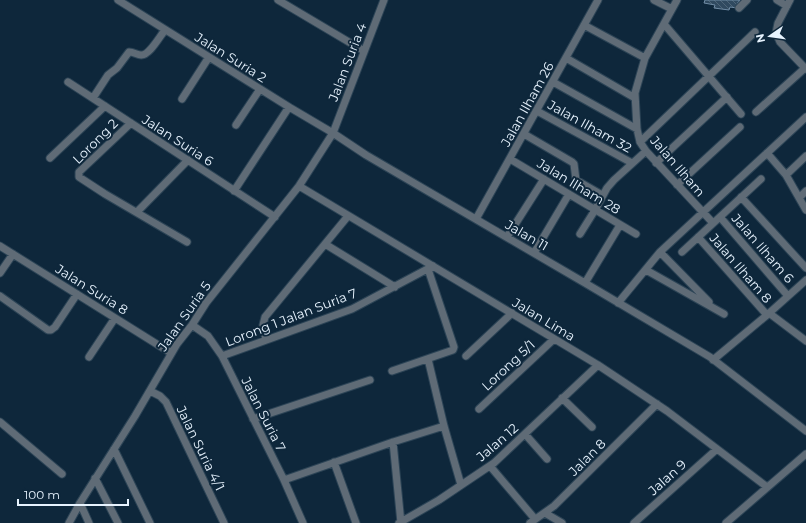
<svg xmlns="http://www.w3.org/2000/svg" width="806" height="523" viewBox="0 0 806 523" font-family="Montserrat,sans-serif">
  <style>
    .building { fill: url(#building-back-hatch); stroke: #6f8ba4 }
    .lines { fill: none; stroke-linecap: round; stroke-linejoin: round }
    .street-casing { stroke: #2c4456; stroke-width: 9 }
    .street { stroke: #5f6b76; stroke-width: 7 }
    .labels { text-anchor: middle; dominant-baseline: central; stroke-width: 4; stroke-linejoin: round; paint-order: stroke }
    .street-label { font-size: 13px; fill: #e7f3fe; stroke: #0e273b }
  </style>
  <defs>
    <pattern id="building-back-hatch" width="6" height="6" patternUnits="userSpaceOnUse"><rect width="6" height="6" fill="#304a60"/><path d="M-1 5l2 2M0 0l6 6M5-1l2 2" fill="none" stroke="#4e6578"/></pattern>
  </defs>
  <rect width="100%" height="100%" fill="#0e273b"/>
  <!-- building -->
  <path class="building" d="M705 0H740L739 2H738L737 8 730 7 729 10 714 8 715 5 704 3Z"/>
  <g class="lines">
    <!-- street casing -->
    <g class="street-casing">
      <path id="street" d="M118 0 289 107 333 133 366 155 585 283 710 357 806 431
        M278 0 364 51
        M654 0 672 9
        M677 0 645 58 635 93 637 129 640 142 646 151 713 223
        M777 0 787 6
        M790 0 778 23 776 33 780 42 806 69
        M739 8 747 0
        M664 24 741 114
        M584 25 645 58
        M566 58 635 98
        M68 82 275 217
        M553 82 637 129
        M93 98 108 75 117 68 129 52C134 52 137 55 141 55 149 56 160 36 165 30
        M182 99 209 57
        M537 111 632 163
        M756 112 805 68
        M131 123 79 172V177L105 194 187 242
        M236 125 260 89
        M524 134 572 162 574 164 576 180 602 195
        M640 142 755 32
        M767 153 786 175 806 210
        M50 158 105 106
        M510 159 636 234
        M656 163 727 97
        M786 175 806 156
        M677 185 740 127
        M299 186 598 365 667 411 767 487
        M234 191 289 107
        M741 197 806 268
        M800 197 806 191
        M137 212 188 160
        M720 217 788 296
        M476 219 598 0
        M580 234 595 210 607 188 614 180 646 151
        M507 237 544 179
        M698 237 767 315
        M325 244 395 287
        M0 246 171 353
        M660 252 709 302
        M682 252 761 179
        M534 253 569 194
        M646 270 724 314
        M0 273 13 254
        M585 283 620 225
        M0 296 48 330H51L55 327 77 294
        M618 303 660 252 806 117
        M769 313 806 341
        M192 325 208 336 222 356 284 480 303 523
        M266 340 263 325 265 317 348 216
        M222 356 352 309 433 266
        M466 356 512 313
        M89 357 115 318
        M428 359 444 426 461 485
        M713 360 767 315 806 280
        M392 371 453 350 454 347 428 269
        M150 391 160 396 166 402 224 523
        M562 398 592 427
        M479 409 554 339
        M253 419 370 380
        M0 422 62 474
        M525 434 547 459
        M393 442 401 523
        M114 449 150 523
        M334 462 356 523
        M490 466 535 519
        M95 478 118 523
        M284 480 393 442 444 426
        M80 503 89 523
        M545 513 562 523
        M69 523 80 503 135 416 177 344 192 325 206 303 299 186 333 133 384 0
        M399 523 439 500 494 463 598 365
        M530 523 554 506 657 404
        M634 523 717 449
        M726 523 806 454"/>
    </g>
    <!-- street -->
    <use href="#street" class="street"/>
  </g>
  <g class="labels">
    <!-- street labels -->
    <g class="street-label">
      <text transform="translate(231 57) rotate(32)">Jalan Suria 2</text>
      <text transform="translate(347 62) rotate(-69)">Jalan Suria 4</text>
      <text transform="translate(527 104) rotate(-61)">Jalan Ilham 26</text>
      <text transform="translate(590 126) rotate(29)">Jalan Ilham 32</text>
      <text transform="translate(178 140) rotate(33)">Jalan Suria 6</text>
      <text transform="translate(95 141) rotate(-45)">Lorong 2</text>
      <text transform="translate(678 166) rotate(49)">Jalan Ilham</text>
      <text transform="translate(579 186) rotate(31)">Jalan Ilham 28</text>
      <text transform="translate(527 235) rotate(30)">Jalan 11</text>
      <text transform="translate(763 248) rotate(49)">Jalan Ilham 6</text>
      <text transform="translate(741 268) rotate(49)">Jalan Ilham 8</text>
      <text transform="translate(92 289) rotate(32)">Jalan Suria 8</text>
      <text transform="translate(184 316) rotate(-55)">Jalan Suria 5</text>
      <text transform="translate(291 317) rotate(-21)">Lorong 1 Jalan Suria 7</text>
      <text transform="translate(544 319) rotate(31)">Jalan Lima</text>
      <text transform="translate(508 365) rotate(-43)">Lorong 5/1</text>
      <text transform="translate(264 414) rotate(63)">Jalan Suria 7</text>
      <text transform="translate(497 442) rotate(-41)">Jalan 12</text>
      <text transform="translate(201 448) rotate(64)">Jalan Suria 4/1</text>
      <text transform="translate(587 457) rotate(-45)">Jalan 8</text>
      <text transform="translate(667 477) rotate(-42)">Jalan 9</text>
    </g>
  </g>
  <!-- north arrow -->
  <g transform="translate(770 36) rotate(257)" stroke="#0e273b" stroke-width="3" paint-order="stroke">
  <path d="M0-3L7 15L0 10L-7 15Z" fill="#e7f3fe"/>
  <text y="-6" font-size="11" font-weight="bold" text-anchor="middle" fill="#e7f3fe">N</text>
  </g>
  <!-- scale -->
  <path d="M18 499v6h110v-6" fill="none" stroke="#e7f3fe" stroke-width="2"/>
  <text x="24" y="499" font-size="12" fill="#e7f3fe" stroke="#0e273b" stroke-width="3" paint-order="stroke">100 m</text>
</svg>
